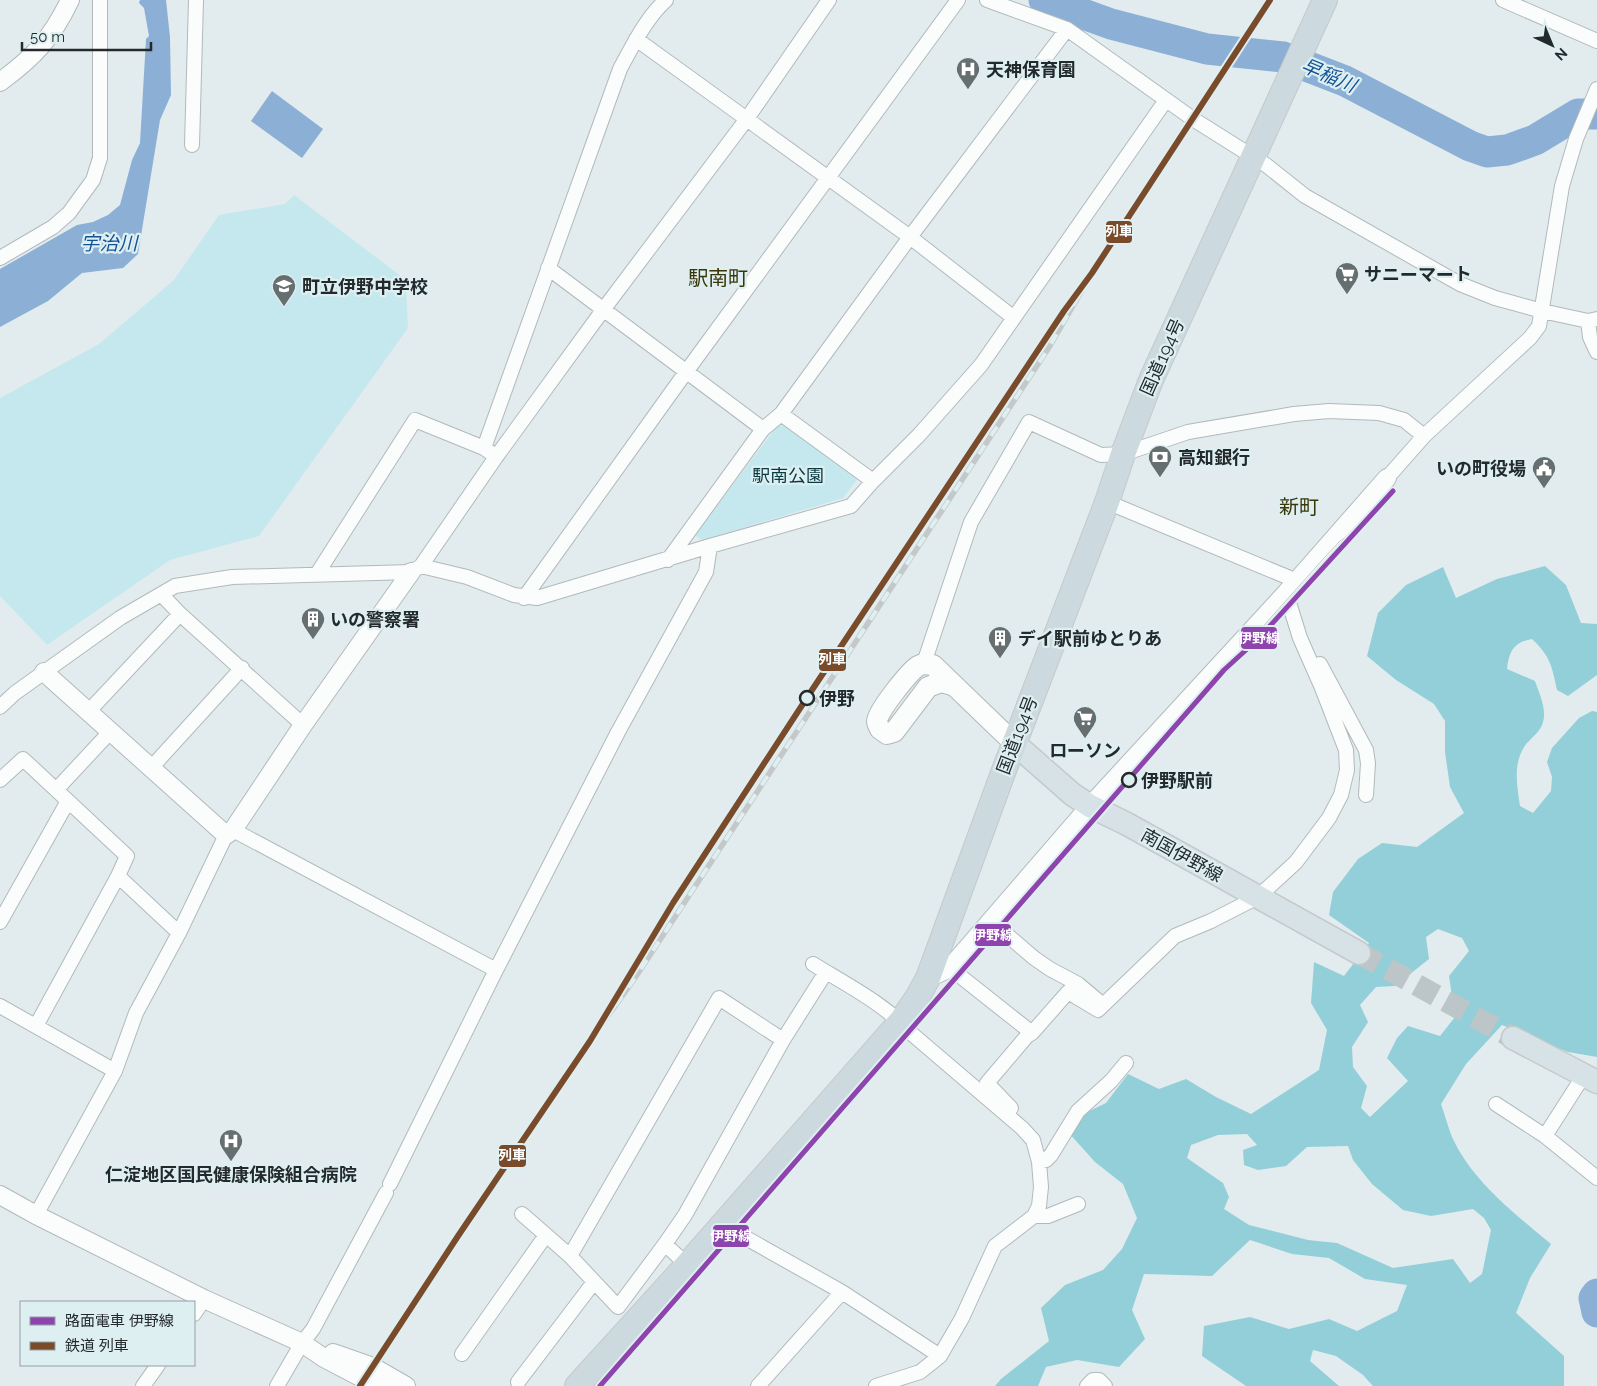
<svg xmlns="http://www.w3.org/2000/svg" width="1597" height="1386" viewBox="0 0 1597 1386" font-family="Raleway,'Noto Sans JP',sans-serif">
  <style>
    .green { fill: #c4e8ee }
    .forest { fill: #92cfd9; fill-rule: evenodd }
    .water { fill: #8cafd6 }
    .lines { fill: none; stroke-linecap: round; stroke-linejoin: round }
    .river { stroke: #8cafd6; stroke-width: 31 }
    .primary-tunnel { stroke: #bcc5c7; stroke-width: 22; stroke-dasharray: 22 11; stroke-linecap: butt }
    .minor-casing { stroke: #b2b9bb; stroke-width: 16 }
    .tertiary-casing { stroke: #b2b9bb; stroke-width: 20 }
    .secondary-casing { stroke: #b2b9bb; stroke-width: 22 }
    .primary-casing { stroke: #c5c9ca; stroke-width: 25 }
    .trunk-casing { stroke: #c5c9ca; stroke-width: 26 }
    .minor { stroke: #fbfcfc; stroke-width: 14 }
    .tertiary { stroke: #fbfcfc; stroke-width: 18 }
    .secondary { stroke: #fbfcfc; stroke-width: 20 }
    .primary { stroke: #d7e2e6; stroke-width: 22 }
    .trunk { stroke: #ccd9de; stroke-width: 24 }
    .tram { stroke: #c5c8c9; stroke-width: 1 }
    .rail-casing { stroke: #c5c8c9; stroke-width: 5.5 }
    .rail { stroke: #deeff2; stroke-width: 4; stroke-dasharray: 11; stroke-linecap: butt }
    .rail-1-casing { stroke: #deeff2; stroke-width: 10 }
    .rail-1 { stroke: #7a4b2a; stroke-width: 6 }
    .tram-1-casing { stroke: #deeff2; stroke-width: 9 }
    .tram-1 { stroke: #8e44ad; stroke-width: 5 }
    .stop-dot { fill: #deeff2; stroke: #242a2c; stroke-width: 2.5 }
    .labels { text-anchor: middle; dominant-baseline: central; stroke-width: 4.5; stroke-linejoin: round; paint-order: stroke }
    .poi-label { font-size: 18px; font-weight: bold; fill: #242a2c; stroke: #deeff2; text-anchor: start }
    .street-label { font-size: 18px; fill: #242a2c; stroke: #deeff2 }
    .park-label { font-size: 18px; fill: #083a41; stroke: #deeff2 }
    .stop-label { font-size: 18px; font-weight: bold; fill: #242a2c; stroke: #deeff2; text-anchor: start }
    .water-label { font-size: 19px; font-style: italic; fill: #125396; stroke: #deeff2 }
    .quarter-label { font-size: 20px; fill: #3b350a; stroke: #deeff2 }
    .line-badge { stroke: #deeff2; stroke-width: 2 }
    .badge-label { font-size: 14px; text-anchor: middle; font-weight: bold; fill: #fff }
  </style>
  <rect width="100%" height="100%" fill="#e2ecee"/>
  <!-- green -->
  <path class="green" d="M294 195 406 280 408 328 259 536 170 560 47 645 0 596V398L99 344 174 280 219 215 285 204Z
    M777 426H787L855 475 857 480 843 498 702 540 695 535Z"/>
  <!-- forest -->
  <path class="forest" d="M1545 566 1566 585 1581 623 1597 624V675L1568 696 1557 690C1552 666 1550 656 1532 639 1514 642 1509 651 1507 669L1535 681C1539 693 1547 709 1543 722 1542 729 1532 738 1527 743 1512 762 1517 785 1520 806L1533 813 1551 791 1552 777 1547 762 1552 748 1579 718 1592 711 1597 712V1057L1568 1052 1502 1025 1466 1064 1441 1104C1445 1115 1448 1127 1452 1137 1472 1181 1515 1214 1551 1244L1530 1278 1516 1313 1564 1356V1386H1373L1363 1375 1336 1356 1313 1350 1310 1361 1339 1386H1246L1202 1356 1204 1326 1250 1317 1289 1329 1329 1319 1357 1331 1397 1311 1407 1285 1365 1279 1329 1258 1292 1254 1250 1240 1212 1276 1144 1274 1132 1310 1145 1339 1119 1367 1077 1360 1046 1367 1038 1386H995L1001 1379 1049 1341 1041 1308 1065 1285 1103 1270 1122 1249 1137 1218 1123 1184 1095 1162 1068 1132 1081 1115 1106 1103 1128 1074 1159 1089 1186 1079 1216 1097 1251 1114 1319 1070 1327 1030 1311 1003 1314 962 1344 976 1369 943 1329 915 1333 892 1358 859 1382 843 1417 847 1464 813 1450 787 1445 752V721L1434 704 1396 680 1367 656 1378 613 1406 585 1443 567 1456 598 1497 579ZM1438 929 1462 938 1469 951 1449 976 1455 1017 1440 1036 1408 1026 1397 1038 1387 1058 1408 1081 1370 1117 1361 1108 1367 1086 1353 1067 1352 1047 1368 1022 1360 1005 1376 987 1395 986 1429 959 1426 937ZM1247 1134 1257 1145 1243 1150 1244 1165 1258 1170 1286 1166 1307 1147 1348 1146 1353 1160 1372 1184 1403 1210 1431 1216 1473 1209 1484 1218 1491 1230 1482 1274 1470 1283 1453 1259 1393 1268 1337 1243 1308 1240 1249 1225 1224 1209 1229 1197 1223 1183 1187 1158 1191 1145 1218 1135Z"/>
  <!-- water -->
  <path class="water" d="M140 0H166L170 37 171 95 160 120 138 254 123 268 82 273 48 301 0 327V269L77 225 93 222 108 215 120 205 132 160 140 143 146 39 149 36 144 8 139 3Z
    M272 91 323 129 302 158 251 121Z"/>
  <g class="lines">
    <!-- river -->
    <path class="river" d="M1044 0 1111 24 1207 49 1283 57 1345 81 1470 146 1487 152 1507 150 1535 140 1578 114H1597
      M1597 1294 1594 1298 1597 1312"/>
    <!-- primary-tunnel -->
    <path class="primary-tunnel" d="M1359 953 1513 1038"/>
    <!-- minor casing -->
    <g class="minor-casing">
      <path id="minor" d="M987 0 1067 29 1193 119 1266 165 1305 196 1460 284 1495 298 1542 311 1588 321 1597 319
        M1503 0 1597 41
        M636 39 910 237 1014 318
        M192 145 196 0
        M0 258 53 227 69 213 93 180 100 158V0
        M548 268 763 429
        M1588 321 1590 337 1597 352
        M781 414 873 481
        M484 448 620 69C633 45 646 18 666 0
        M1387 478 1424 436 1530 338 1539 326 1562 186 1576 139 1597 89
        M1107 502 1297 581
        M668 560 763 429 781 414 910 237 1067 29
        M421 566 467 577 514 595 537 598 710 546 851 506 873 481 919 435 981 365 1166 100
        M317 574 415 420 484 448 491 453
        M161 594 180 614 303 725
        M524 598 686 372 958 0
        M924 663 971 522 1029 422 1101 455 1123 454 1188 432 1294 414 1329 411 1379 413 1404 420 1424 436
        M1320 664 1366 750 1368 763 1366 795
        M0 707 15 693 120 618 175 586 232 577 411 572 421 566 496 457 603 310 746 120 829 0
        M88 712 180 614
        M151 768 242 668
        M0 780 23 759 127 856 118 876 179 933
        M56 790 110 732
        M233 830 496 970 618 732 706 572 710 546
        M0 922 68 801
        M992 922 1034 958 1050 969 1078 984 1103 1005
        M813 964C847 985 885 1004 912 1034L1022 1128 1033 1140 1039 1162 1041 1187 1039 1206 1034 1216 995 1246 962 1318 940 1356 920 1372 876 1386
        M950 968 1032 1033 1068 992 1098 1010 1175 936 1211 921 1258 897 1296 862 1329 818 1341 795 1347 770 1346 750 1322 688 1300 638 1286 593
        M0 1006 115 1071
        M36 1026 118 876
        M783 1040 826 972
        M1496 1104 1545 1136 1597 1178
        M1011 1108 987 1083 1027 1036 1032 1033
        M1545 1136 1584 1075
        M1039 1162 1046 1160 1051 1155 1078 1111 1111 1081 1126 1063
        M390 1184 496 970
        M522 1214 570 1256
        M36 1215 115 1071 136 1013 179 933 226 835
        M1034 1216H1048L1078 1204
        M723 1225 842 1292 940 1356
        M665 1244 685 1215 783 1040 719 998 570 1256 618 1307 665 1244 687 1265
        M194 1314 204 1299
        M462 1354 546 1235
        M518 1382 594 1282
        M143 1386 158 1365
        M277 1386 302 1343 313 1329 386 1193
        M758 1386 842 1292
        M1087 1386 1093 1380H1099L1105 1386"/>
    </g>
    <!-- tertiary casing -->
    <g class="tertiary-casing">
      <path id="tertiary" d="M0 82C34 57 52 38 70 0
        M44 672 226 835 233 830 303 725 411 572
        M928 978 950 968 1090 806 1286 593 1387 478
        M0 1195 36 1215 204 1299 302 1343 324 1358 364 1379 380 1386
        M333 1353 373 1367 406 1386"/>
    </g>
    <!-- secondary casing -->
    <g class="secondary-casing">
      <path id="secondary" d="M955 686 941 682 928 687 894 732 887 734 880 729C879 727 877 724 877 721 877 712 909 672 918 666 923 663 927 664 933 665L1014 743"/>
    </g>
    <!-- primary casing -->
    <g class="primary-casing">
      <path id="primary" d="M1014 743 1072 794 1090 806 1127 824 1359 953
        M1513 1038 1597 1082"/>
    </g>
    <!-- trunk casing -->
    <g class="trunk-casing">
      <path id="trunk" d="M577 1386 687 1265 901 1021 917 998 928 978 1003 773 1107 502 1123 454 1151 380 1325 0"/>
    </g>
    <!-- minor -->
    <use href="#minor" class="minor"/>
    <!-- tertiary -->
    <use href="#tertiary" class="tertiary"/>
    <!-- secondary -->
    <use href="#secondary" class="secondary"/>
    <!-- primary -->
    <use href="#primary" class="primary"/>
    <!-- trunk -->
    <use href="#trunk" class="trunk"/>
    <!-- tram -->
    <path class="tram" d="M1224 670 1325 557 1339 542 1362 524"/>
    <!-- rail casing -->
    <g class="rail-casing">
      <path id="rail" d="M590 1041 633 981 1048 349 1092 273"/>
    </g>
    <!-- rail -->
    <use href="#rail" class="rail"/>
    <!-- rail-1 casing -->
    <g class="rail-1-casing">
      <path id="rail-1" d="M360 1386 458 1236 590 1041 673 903 812 690 1064 311 1092 273 1270 0"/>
    </g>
    <!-- rail-1 -->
    <use href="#rail-1" class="rail-1"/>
    <!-- tram-1 casing -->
    <g class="tram-1-casing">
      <path id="tram-1" d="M600 1386 1224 670 1258 639 1393 491"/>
    </g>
    <!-- tram-1 -->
    <use href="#tram-1" class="tram-1"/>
  </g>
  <!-- icons -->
  <defs>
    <g id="hospital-pin" transform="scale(1.25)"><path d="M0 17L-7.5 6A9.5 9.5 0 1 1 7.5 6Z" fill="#666e70" stroke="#deeff2"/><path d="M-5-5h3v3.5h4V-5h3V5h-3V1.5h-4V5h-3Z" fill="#fff"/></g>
    <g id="supermarket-pin" transform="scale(1.25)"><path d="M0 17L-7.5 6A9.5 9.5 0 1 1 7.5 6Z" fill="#666e70" stroke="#deeff2"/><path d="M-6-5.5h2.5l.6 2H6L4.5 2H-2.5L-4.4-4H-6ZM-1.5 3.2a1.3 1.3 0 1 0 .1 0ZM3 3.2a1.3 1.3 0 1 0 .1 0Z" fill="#fff"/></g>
    <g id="school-pin" transform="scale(1.25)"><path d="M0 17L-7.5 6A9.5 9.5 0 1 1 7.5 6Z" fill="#666e70" stroke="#deeff2"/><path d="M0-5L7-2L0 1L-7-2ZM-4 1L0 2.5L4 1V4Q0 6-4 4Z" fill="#fff"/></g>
    <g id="bank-pin" transform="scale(1.25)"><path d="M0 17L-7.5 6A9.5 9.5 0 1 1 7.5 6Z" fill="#666e70" stroke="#deeff2"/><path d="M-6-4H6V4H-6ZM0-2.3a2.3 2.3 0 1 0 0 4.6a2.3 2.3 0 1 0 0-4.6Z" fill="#fff"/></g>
    <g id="civic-pin" transform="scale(1.25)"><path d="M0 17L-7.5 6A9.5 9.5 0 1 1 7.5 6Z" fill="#666e70" stroke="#deeff2"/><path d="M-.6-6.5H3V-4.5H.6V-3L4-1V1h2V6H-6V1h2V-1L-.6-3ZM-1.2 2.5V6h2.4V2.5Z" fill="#fff"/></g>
    <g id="building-pin" transform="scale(1.25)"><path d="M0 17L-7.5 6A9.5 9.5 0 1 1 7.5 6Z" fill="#666e70" stroke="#deeff2"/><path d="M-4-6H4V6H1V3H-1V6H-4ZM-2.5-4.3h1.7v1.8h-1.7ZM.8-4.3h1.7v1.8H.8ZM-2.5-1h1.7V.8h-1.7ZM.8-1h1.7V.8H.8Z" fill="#fff"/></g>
  </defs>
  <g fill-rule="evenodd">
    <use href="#hospital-pin" x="968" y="69"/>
    <use href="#supermarket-pin" x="1347" y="274"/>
    <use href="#school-pin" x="284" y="286"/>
    <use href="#bank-pin" x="1160" y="457"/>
    <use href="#civic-pin" x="1544" y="468"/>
    <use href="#building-pin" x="313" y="619"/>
    <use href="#building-pin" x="1000" y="638"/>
    <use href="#supermarket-pin" x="1085" y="718"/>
    <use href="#hospital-pin" x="231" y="1141"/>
  </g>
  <!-- markers -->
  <g class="stop-dot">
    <circle cx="807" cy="698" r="7"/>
    <circle cx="1129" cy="780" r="7"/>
  </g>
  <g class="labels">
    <!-- poi labels -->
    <g class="poi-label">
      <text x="986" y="69">天神保育園</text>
      <text x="1364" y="274">サニーマート</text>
      <text x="302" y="286">町立伊野中学校</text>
      <text x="1178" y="457">高知銀行</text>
      <text x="1526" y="468" text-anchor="end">いの町役場</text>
      <text x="330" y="619">いの警察署</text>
      <text x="1018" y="638">デイ駅前ゆとりあ</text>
      <text x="1085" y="750" text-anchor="middle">ローソン</text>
      <text x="231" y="1174" text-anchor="middle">仁淀地区国民健康保険組合病院</text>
    </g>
    <!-- street labels -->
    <g class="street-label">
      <text transform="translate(1162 357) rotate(-66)">国道194号</text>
      <text transform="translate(1017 735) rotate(-69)">国道194号</text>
      <text transform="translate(1182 855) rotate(29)">南国伊野線</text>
    </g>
    <!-- park labels -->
    <g class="park-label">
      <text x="788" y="475">駅南公園</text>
    </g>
    <!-- stop labels -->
    <g class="stop-label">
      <text x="819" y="698">伊野</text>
      <text x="1141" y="780">伊野駅前</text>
    </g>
    <!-- water labels -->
    <g class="water-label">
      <text transform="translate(1329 75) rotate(23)">早稲川</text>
      <text x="109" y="243">宇治川</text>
    </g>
    <!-- quarter labels -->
    <g class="quarter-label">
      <text x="718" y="278">駅南町</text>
      <text x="1299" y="507">新町</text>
    </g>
  </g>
  <g class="line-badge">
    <rect x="1105" y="220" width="28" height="24" rx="5" fill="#7a4b2a"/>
    <rect x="1240" y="626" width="38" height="24" rx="5" fill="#8e44ad"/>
    <rect x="818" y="648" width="29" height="24" rx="5" fill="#7a4b2a"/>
    <rect x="974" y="923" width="38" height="24" rx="5" fill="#8e44ad"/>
    <rect x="498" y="1144" width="29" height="24" rx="5" fill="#7a4b2a"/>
    <rect x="712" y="1224" width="38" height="24" rx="5" fill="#8e44ad"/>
  </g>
  <g class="badge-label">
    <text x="1119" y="236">列車</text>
    <text x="1259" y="643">伊野線</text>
    <text x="832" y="664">列車</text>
    <text x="993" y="940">伊野線</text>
    <text x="512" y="1160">列車</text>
    <text x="731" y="1241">伊野線</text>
  </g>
  <!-- legend -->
  <rect x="20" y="1301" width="175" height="65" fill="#deeff2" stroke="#94a0a3"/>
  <rect x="30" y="1317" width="25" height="8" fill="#8e44ad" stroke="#94a0a3"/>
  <text x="65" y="1326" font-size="15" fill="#242a2c">路面電車 伊野線</text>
  <rect x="30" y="1342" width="25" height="8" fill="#7a4b2a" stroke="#94a0a3"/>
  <text x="65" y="1351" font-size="15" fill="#242a2c">鉄道 列車</text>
  <!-- north arrow -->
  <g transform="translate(1552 45) rotate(136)" stroke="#deeff2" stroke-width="4" paint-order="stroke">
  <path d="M0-4L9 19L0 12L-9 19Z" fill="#242a2c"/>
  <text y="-8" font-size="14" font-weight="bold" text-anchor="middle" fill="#242a2c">N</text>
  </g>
  <!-- scale -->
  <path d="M22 42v8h129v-8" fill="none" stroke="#242a2c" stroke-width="2.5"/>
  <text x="30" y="42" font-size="15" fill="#242a2c" stroke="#deeff2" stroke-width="4" paint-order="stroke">50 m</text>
</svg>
